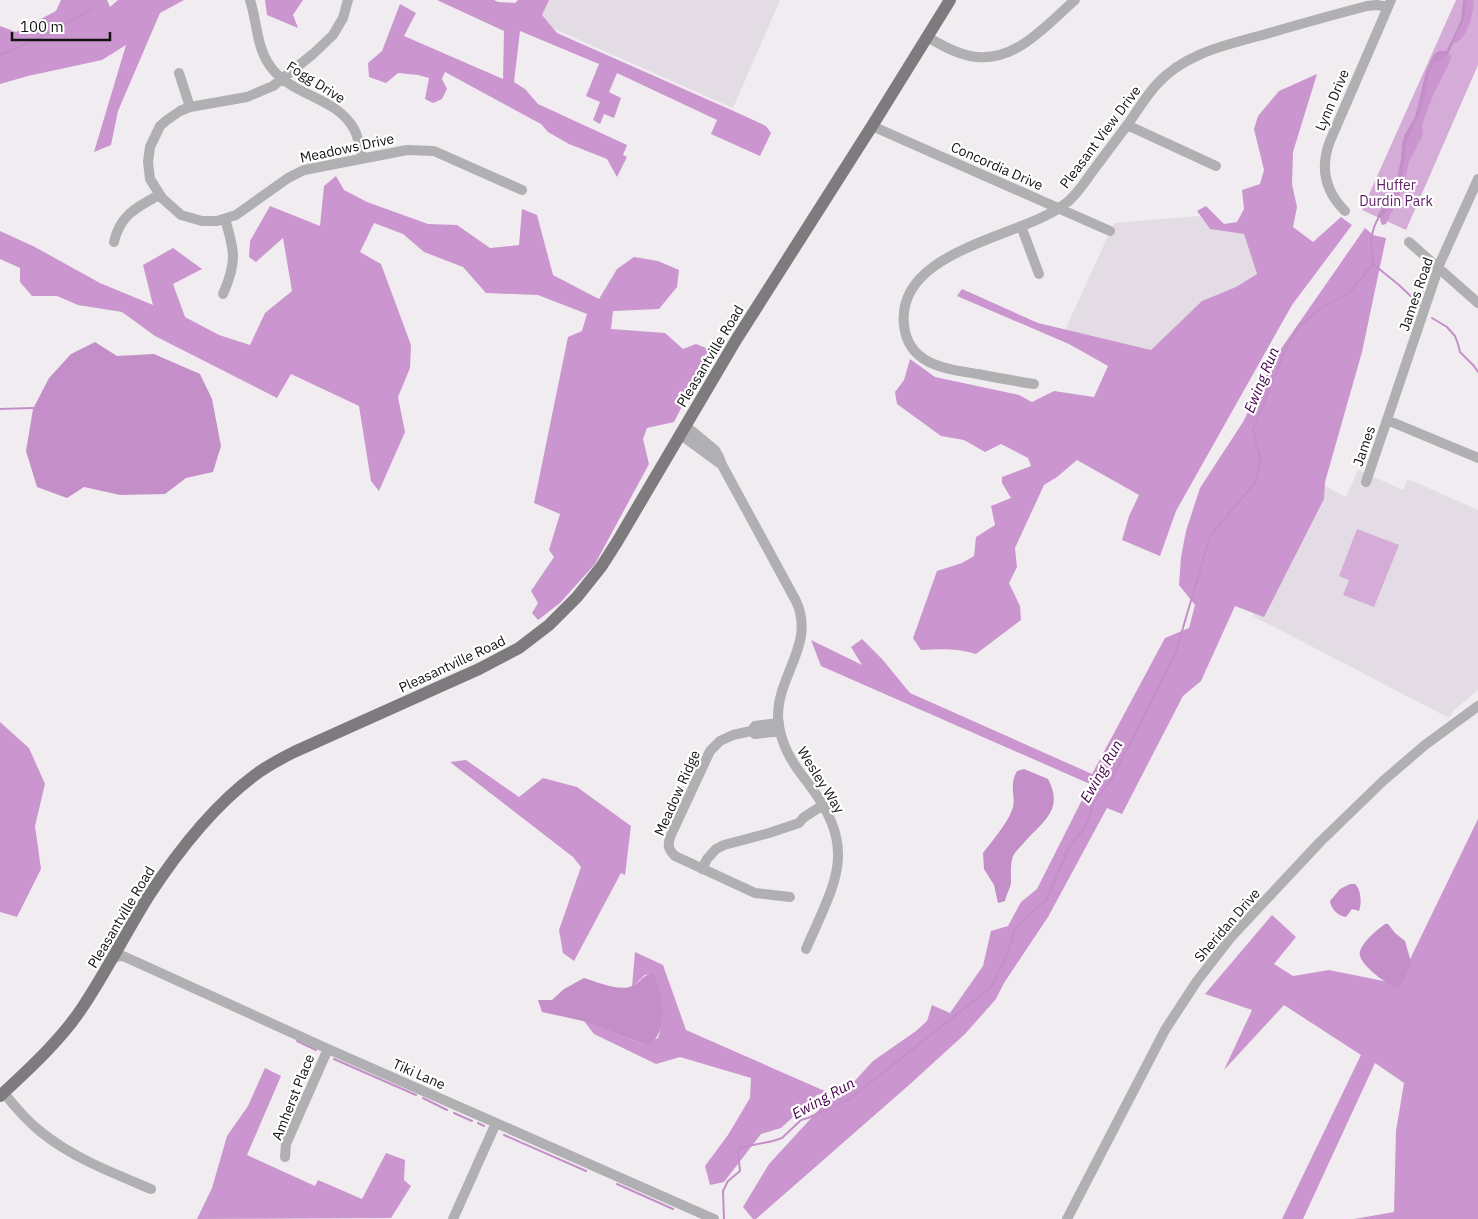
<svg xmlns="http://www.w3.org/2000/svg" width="1478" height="1219" viewBox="0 0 1478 1219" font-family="'IBM Plex Sans',sans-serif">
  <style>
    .built { fill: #e3dce4 }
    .green { fill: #d5acd8 }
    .forest { fill: #cb96cf }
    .water { fill: #c48fc8 }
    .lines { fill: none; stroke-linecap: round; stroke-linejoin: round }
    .stream { stroke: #c48fc8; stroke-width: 2 }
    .minor { stroke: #b0afb1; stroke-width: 10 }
    .major { stroke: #7d7b7d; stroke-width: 12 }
    .labels { text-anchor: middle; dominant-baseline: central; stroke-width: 4.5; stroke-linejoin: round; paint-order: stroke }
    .street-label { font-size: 14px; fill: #131213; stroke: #fff }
    .park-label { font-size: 14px; fill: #5f2065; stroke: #fff }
    .water-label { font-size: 15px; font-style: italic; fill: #46024c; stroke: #fff }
  </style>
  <rect width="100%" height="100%" fill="#f0ecf0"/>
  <!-- built -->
  <path class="built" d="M541 0H780L733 108 532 19Z
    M1200 216 1210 229 1244 234 1257 274 1236 287 1202 301 1151 350 1065 330 1114 223Z
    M1358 470 1403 490 1408 479 1478 510V690L1454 710 1449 718 1253 616 1285 542 1307 477 1346 497Z"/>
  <!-- green -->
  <path class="green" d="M1456 0H1478V65L1406 230 1362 210Z
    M1357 529 1399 545 1374 607 1343 595 1349 580 1339 576Z"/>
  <!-- forest -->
  <path class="forest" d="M61 0H107L110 7 118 0H184L160 13 118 111 111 145 94 152 126 45 102 60 28 76 0 84V26L16 32 56 11Z
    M265 0H303L293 15 298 28 267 15Z
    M437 0H494L498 2 515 3 518 0H549L542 15 557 33 738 113 766 126 771 133 760 156 711 134 717 120 617 73 609 92 621 98 614 118 604 114 600 124 593 120 600 102 586 96 599 64 520 31 514 82 525 89 538 104 627 145 623 155 627 157 617 177 607 159 569 144 548 132 541 124 445 72 442 79 447 89 442 99 433 103 425 99 429 78 418 75 398 73 386 83 369 77 368 63 382 51 400 4 416 13 404 36 503 79 504 31Z
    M1467 0H1474C1473 14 1468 36 1456 43L1454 42 1464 20Z
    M1448 55H1451V59L1433 95 1422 125 1423 135 1409 162 1403 188 1386 224 1382 225 1380 220 1382 216 1401 188 1407 141 1421 111 1427 90 1429 74 1434 64Z
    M1317 74 1293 152 1292 184 1297 207 1293 227 1313 242 1341 217 1352 225 1292 305 1176 511 1160 556 1122 540 1129 516 1139 495 1077 460 1057 477 1044 485 1015 548 1017 567 1009 583 1020 606 1021 620 976 654C958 648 940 649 921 650L913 638 937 571 962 563 974 556 976 537 995 525 991 506 1011 498 1002 483V477L1031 466 1028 458 1001 444 985 452 964 440 941 436 897 404 895 392 904 380 910 359 935 377 1019 395 1032 402 1054 391 1094 397 1108 366 1069 344 957 296 962 289 1038 323 1151 350 1202 301 1236 287 1257 274 1244 234 1210 229 1197 211 1206 206 1224 224 1237 222 1244 209 1242 190 1260 184 1264 170 1254 129 1258 116 1279 91Z
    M336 176 344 190 367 202 428 224 457 225 490 248 519 245 522 209 537 215 553 275 599 299 617 269 634 257 658 261 679 270 677 287 659 309 613 311 611 329 665 333 683 349 696 344 711 350 674 422 647 428 643 439 649 464 595 564 560 603 538 620 532 613 538 603 531 591 554 557 549 550 560 514 534 503 568 337 582 331 587 314 538 295 486 293 463 267 424 252 403 234 374 223 360 252 381 264 411 345 410 368 398 397 405 432 379 491 371 481 359 406 291 374 277 398 155 336 122 312 78 305 57 296H32L20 282V268L0 259V231L33 246 100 283 153 305 143 265 173 248 202 269 173 284 185 317 219 335 250 345 265 313 292 291 283 238 256 262 249 257 250 241 270 206 320 226 324 186Z
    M1365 228 1373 235 1386 238 1362 352 1325 482 1324 499 1264 617 1235 606 1201 681 1183 696 1122 814 1107 808 1048 917 1004 983 996 999 965 1034 909 1085 756 1219H753L743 1207 769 1164 838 1089 852 1084 873 1061 916 1031 927 1021 932 1005 950 1013 983 966 991 931 1008 926 1021 902 1037 889 1090 784 821 666 811 640 862 665 851 647 862 639 882 659 910 693 1092 774 1165 638 1189 628 1195 605 1179 585 1181 557 1186 531 1200 488 1243 422 1276 356Z
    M0 722 29 748 45 784 35 826 41 869 17 917 0 912Z
    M466 760 519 797 543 778 577 787 631 826 625 875 621 873 574 961 563 953 559 930 581 867 573 857 450 762Z
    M1478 819V1219H1354L1394 1212 1396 1131 1404 1083 1375 1063 1303 1219H1282L1361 1055 1284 1005 1224 1070 1252 1010 1205 994 1272 915 1296 937 1274 964 1293 976 1329 970 1398 984Z
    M635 952 663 965 686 1030 827 1092 817 1095 781 1128 761 1134 724 1182 710 1185 705 1166 728 1135 750 1098 751 1078 680 1057 656 1064 594 1034 584 1021 643 1044 658 1038C665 1016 665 994 653 974L645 975 632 987Z
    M265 1068 281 1076 247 1155 315 1186 318 1180 362 1199 386 1153 405 1160 404 1180 411 1186 391 1218 197 1219 212 1188 227 1136 248 1106Z"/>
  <!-- water -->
  <path class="water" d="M1463 0H1467L1464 20 1448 55 1434 64 1429 74 1427 90 1421 111 1407 141 1401 188 1394 203 1381 218 1377 217 1380 211 1393 197 1401 159 1402 144 1405 134 1415 117 1426 71 1434 54 1439 51H1446L1447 50 1461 20Z
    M95 342 117 356 154 354 200 374 212 399 221 446 213 472 186 478 165 494 120 495 84 487 67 498 37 487 26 451 33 409 49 378 71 354Z
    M1024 769 1048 779C1065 811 1041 822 1023 844 1020 847 1015 852 1013 856 1010 865 1011 874 1011 883 1010 889 1006 895 1005 901L998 903 994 885 984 869 983 853C992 841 1007 824 1012 810 1017 797 1008 787 1017 771Z
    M1350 884H1355C1361 890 1362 903 1359 911L1352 909 1346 917C1338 916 1331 909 1330 901L1340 889Z
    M1385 924H1388L1395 933 1405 941 1411 962 1404 981 1398 989C1388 985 1356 963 1360 951 1364 940 1377 930 1385 924Z
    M653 973C665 994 669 1026 651 1044H643L583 1021 542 1012 538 1000H552L564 989 584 978C597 982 620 992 632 986 641 982 641 976 653 973Z"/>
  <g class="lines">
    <!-- stream -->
    <path class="stream" d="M0 55 35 40 94 8
      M1373 264 1399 285 1420 305
      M1432 318 1447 327 1455 336 1458 344 1460 352 1474 366 1478 372
      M0 409 33 408
      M297 1041 316 1050
      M334 1059 416 1095
      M423 1098 447 1110
      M454 1113 472 1121
      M478 1123 484 1126
      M504 1135 586 1171
      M617 1184 673 1209
      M724 1219 723 1191 728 1181 740 1171 738 1152 739 1148 773 1141 782 1138 801 1120 808 1118 851 1098 991 987 1007 955 1015 928 1047 899 1070 845 1085 828 1094 802 1111 780 1175 655 1210 536 1255 483 1261 461 1253 430 1285 350 1298 327 1320 309 1350 292 1373 264C1371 246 1369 233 1379 217"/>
    <!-- minor -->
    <path class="minor" d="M250 0C258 25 256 51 274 71 297 97 337 98 354 129 359 138 360 148 362 158
      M348 0 343 18 333 35 313 54 273 86 247 97 190 107 180 111 167 120 160 126 150 147 148 162 150 179 162 198 181 215 202 221H217L236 215 288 178 304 170 407 150 434 151 522 190
      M927 37C940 44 954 53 970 56 1014 65 1045 26 1075 0
      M179 73 190 107
      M1127 125 1216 166
      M872 126 1110 231
      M1345 211C1325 191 1320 167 1330 141L1391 0
      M1021 226 1039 274
      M114 242C120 215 137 207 159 195
      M1409 242 1478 303
      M223 294C237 262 235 252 225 219
      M1034 384C1015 381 997 378 978 374 946 369 908 365 904 325 896 249 1021 238 1065 204 1076 196 1084 183 1092 172 1104 156 1116 140 1128 124 1138 110 1146 96 1157 84 1187 51 1232 44 1273 32 1304 23 1336 14 1367 6L1377 5 1388 7
      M1387 420 1478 458
      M686 426 715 450 719 457 722 465 796 601C816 644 777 675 778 718 780 744 792 763 808 783 859 850 836 880 806 949
      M681 435 722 465
      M1366 482 1440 263 1478 179
      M779 723 755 726 751 731 733 735 720 741 710 751 671 835C667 845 668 849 675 856L755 893 790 897
      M751 731 755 734 780 731
      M702 869 707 859 716 849 724 845 769 833 799 823 803 818 823 805
      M114 957 123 956 328 1049 714 1219
      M4 1093C15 1107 27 1121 41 1132 73 1158 113 1173 151 1189
      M285 1157 286 1144 328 1049
      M453 1219 496 1123
      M1067 1219 1165 1030 1197 981 1232 936 1320 842 1383 781 1425 745 1478 706"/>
    <!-- major -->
    <path class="major" d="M0 1096C29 1069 60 1041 82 1008 106 972 125 934 148 897 176 854 213 806 255 775 267 766 280 759 294 752L479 669 519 648 549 625 577 597 601 567 617 542 736 340 872 126 950 0"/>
  </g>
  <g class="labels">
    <!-- street labels -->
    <g class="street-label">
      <text transform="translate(316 82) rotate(32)">Fogg Drive</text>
      <text transform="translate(1332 100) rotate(-67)">Lynn Drive</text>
      <text transform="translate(1100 137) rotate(-53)">Pleasant View Drive</text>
      <text transform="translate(347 148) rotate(-12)">Meadows Drive</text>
      <text transform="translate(997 166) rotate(24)">Concordia Drive</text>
      <text transform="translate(1416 294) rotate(-71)">James Road</text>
      <text transform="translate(710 356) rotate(-59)">Pleasantville Road</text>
      <text transform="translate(1364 446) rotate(-71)">James</text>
      <text transform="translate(452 664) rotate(-25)">Pleasantville Road</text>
      <text transform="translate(821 780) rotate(58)">Wesley Way</text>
      <text transform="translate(677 793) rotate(-66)">Meadow Ridge</text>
      <text transform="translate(121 917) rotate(-59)">Pleasantville Road</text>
      <text transform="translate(1227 925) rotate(-49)">Sheridan Drive</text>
      <text transform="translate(419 1074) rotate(24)">Tiki Lane</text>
      <text transform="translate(293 1097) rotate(-68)">Amherst Place</text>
    </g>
    <!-- park labels -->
    <g class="park-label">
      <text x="1396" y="185">Huffer<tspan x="1396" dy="16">Durdin Park</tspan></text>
    </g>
    <!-- water labels -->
    <g class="water-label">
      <text transform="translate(1261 380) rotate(-68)">Ewing Run</text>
      <text transform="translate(1101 771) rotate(-60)">Ewing Run</text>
      <text transform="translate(823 1098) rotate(-29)">Ewing Run</text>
    </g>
  </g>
  <!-- scale -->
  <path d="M12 32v8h98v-8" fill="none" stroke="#131213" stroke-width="2.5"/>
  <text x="20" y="32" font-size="15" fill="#131213" stroke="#ffffff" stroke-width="4" paint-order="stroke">100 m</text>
</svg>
